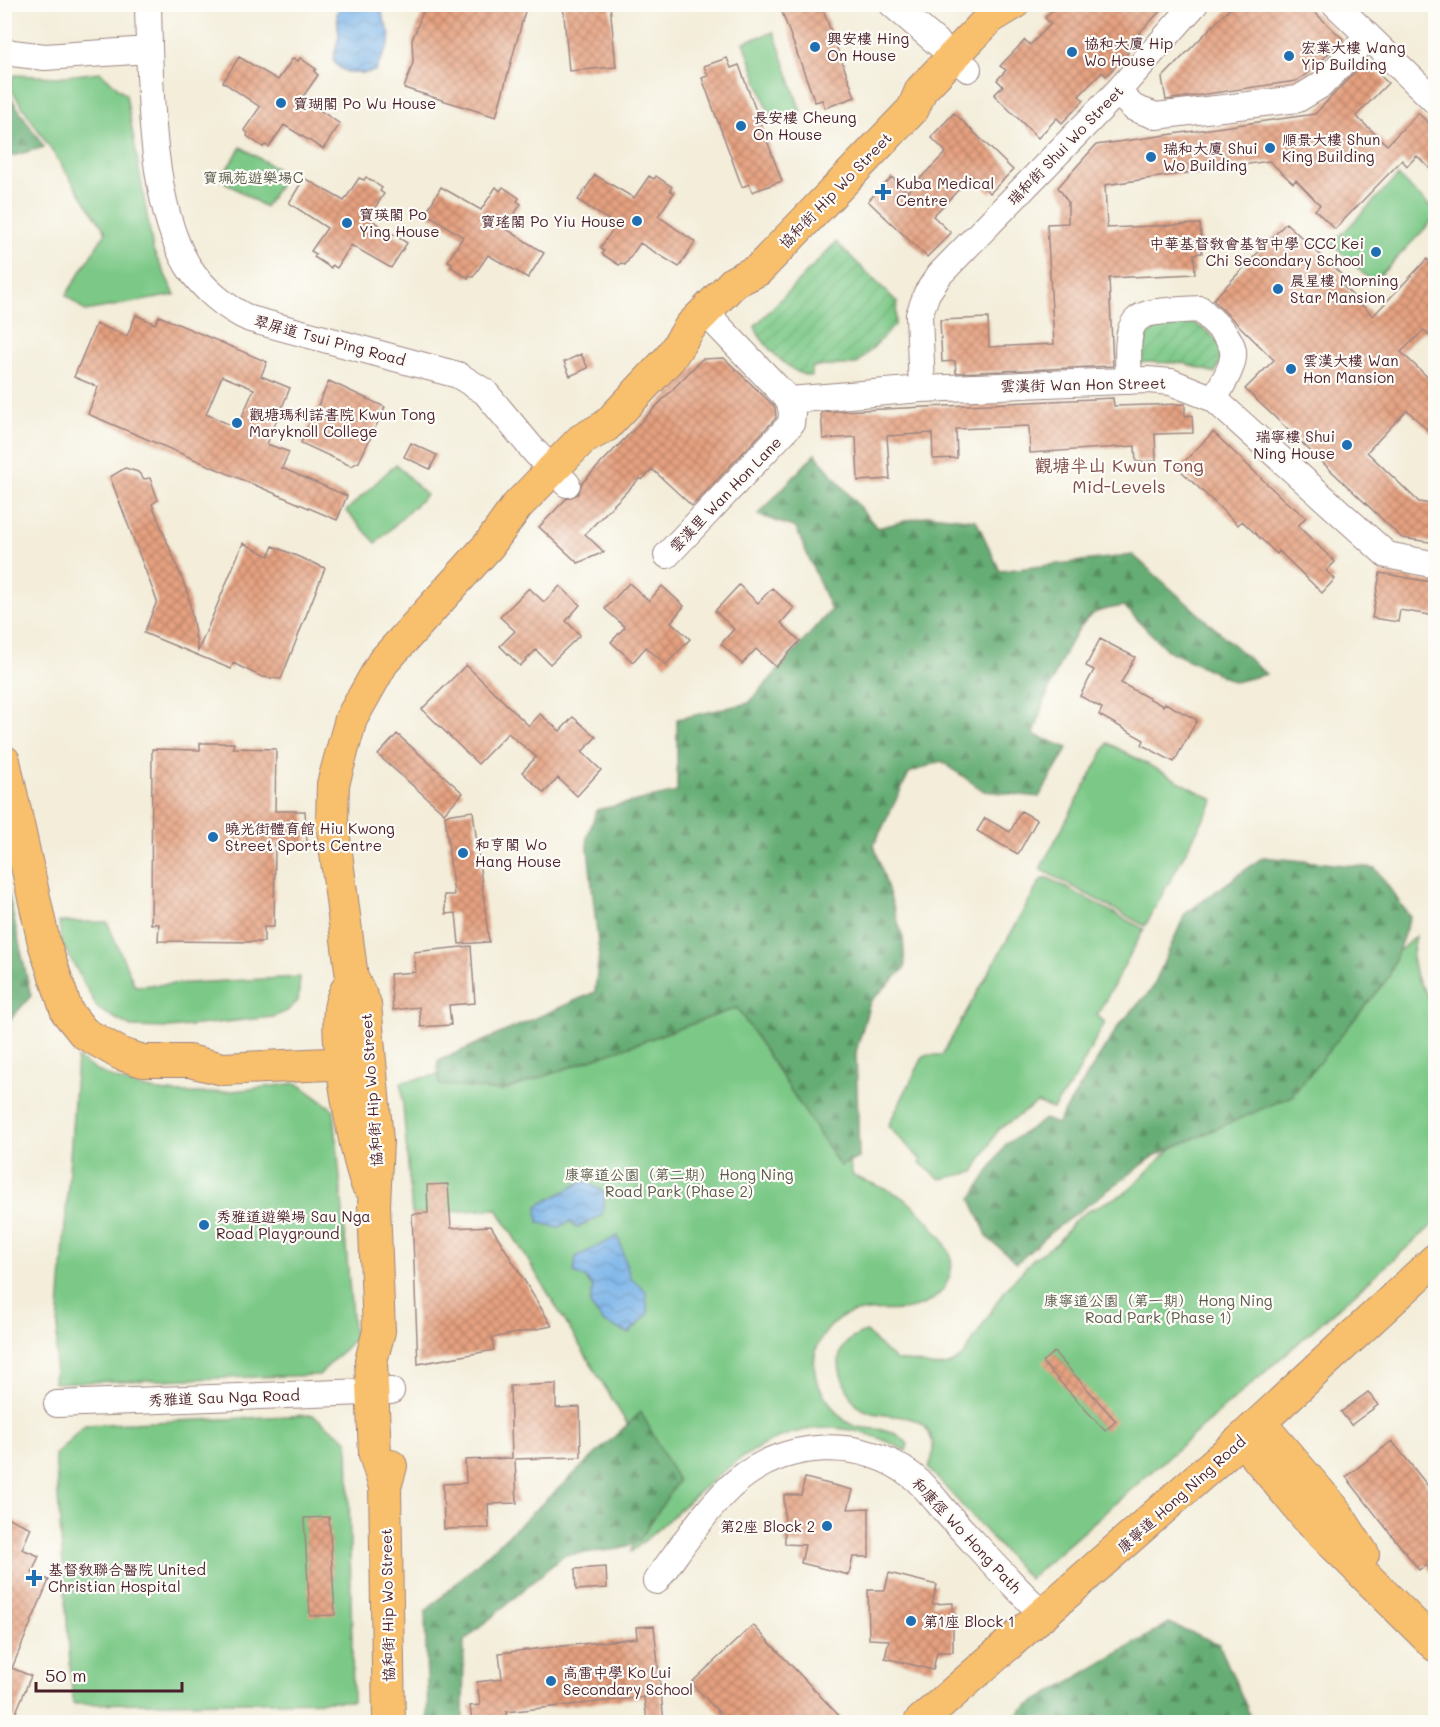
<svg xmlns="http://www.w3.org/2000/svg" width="1440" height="1727" viewBox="0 0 1440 1727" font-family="Mali,'LXGW WenKai TC',sans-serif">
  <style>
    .green { fill: #7cc987; stroke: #637459; stroke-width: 1.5 }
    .forest { fill: url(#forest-firs); stroke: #586650; stroke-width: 1.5 }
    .garden { fill: url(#garden-furrows); stroke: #637459; stroke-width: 1.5 }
    .water { fill: url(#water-waves); stroke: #60688a; stroke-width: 1.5 }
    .building { fill: url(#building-cross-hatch); fill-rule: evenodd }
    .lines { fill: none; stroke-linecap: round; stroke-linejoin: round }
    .minor-casing { stroke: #9e8682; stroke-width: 28 }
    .major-casing { stroke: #9e8682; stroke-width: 34 }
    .minor { stroke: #fff; stroke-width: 26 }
    .major { stroke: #f8bf6c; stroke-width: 32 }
    .poi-dot { fill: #1f6fb2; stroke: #fdfcf7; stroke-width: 2 }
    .labels { text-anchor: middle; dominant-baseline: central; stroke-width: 4.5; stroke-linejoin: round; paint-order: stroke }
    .poi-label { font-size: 15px; fill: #4a1f2b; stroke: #fdfcf7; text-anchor: start }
    .street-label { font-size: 15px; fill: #4a1f2b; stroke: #fdfcf7 }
    .park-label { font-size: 15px; fill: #5c5a4b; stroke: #fdfcf7 }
    .quarter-label { font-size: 18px; fill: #804c49; stroke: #fdfcf7 }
  </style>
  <defs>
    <pattern id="forest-firs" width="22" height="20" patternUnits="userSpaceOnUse" patternTransform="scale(1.5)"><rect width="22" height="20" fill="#65ad74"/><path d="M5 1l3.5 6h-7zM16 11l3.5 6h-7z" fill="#558c5f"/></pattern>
    <pattern id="garden-furrows" width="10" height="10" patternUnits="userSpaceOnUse" patternTransform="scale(1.5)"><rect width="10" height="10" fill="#7cc987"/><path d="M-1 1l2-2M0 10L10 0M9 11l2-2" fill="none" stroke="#6dac75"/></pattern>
    <pattern id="water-waves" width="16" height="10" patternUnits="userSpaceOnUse" patternTransform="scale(1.5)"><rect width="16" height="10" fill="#77b2e8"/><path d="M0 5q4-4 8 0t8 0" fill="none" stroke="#6490bc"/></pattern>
    <pattern id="building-cross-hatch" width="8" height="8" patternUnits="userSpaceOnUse" patternTransform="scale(1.5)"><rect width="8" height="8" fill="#e5a180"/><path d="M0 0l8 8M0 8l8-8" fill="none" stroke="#bc8369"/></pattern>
  </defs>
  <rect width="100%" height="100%" fill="#fdfcf7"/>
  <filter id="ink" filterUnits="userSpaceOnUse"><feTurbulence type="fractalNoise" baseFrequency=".0167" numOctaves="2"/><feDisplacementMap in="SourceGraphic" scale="12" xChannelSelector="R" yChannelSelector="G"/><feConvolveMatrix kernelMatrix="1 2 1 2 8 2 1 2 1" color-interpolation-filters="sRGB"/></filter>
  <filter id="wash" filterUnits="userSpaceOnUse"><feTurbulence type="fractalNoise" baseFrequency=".008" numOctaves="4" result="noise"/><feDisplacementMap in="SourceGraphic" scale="24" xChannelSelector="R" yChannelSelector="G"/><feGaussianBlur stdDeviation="1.35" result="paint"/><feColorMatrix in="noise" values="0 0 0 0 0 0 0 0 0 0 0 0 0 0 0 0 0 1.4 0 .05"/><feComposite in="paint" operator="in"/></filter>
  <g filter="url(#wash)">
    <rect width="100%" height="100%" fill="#f3edd9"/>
    <!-- green -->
    <path class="green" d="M774 32 801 112 772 122 744 42Z
      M100 72 126 95 153 250 175 295 85 311 66 295 106 232 10 88 14 75 57 77Z
      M241 147 286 175 265 207 220 179Z
      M1398 176 1435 211V218L1373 283 1332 244Z
      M396 464 426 495 376 543 346 511Z
      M1108 743 1214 800 1145 926 1040 869Z
      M1048 878 1144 929 1097 1016 1105 1022 1074 1080 1053 1109 1037 1103 998 1130 974 1172 940 1179 920 1163 921 1160 888 1126 924 1055H942L1041 880Z
      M59 922H107L135 986 300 977 298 1001 287 1011 273 1017 170 1028 131 1027 98 1009 61 941Z
      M1416 936 1412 958 1416 977 1435 1008V1223L1029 1579 928 1468C933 1460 934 1451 932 1441 923 1404 880 1424 858 1406 853 1403 851 1396 848 1391 834 1366 834 1342 866 1332L896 1361C924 1358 937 1379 964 1355L1002 1294 1033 1259 1057 1243 1074 1221 1086 1212 1125 1193 1180 1140Z
      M753 981 822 1066 853 1176C869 1183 889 1188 903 1198 918 1208 944 1237 950 1254 956 1272 944 1295 927 1303 889 1323 850 1291 821 1339 813 1351 813 1369 817 1382 820 1389 825 1396 829 1402 857 1448 881 1413 908 1444L906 1451C783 1382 717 1483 631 1552L648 1479 657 1473 497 1209 412 1214 401 1082 475 1068Z
      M77 1058C149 1108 215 1093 297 1083L334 1110 354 1339 319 1375 54 1383Z
      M313 1415 348 1441 353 1701 73 1704 55 1455 85 1425Z"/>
    <!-- forest -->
    <path class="forest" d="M5 89 44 147 5 158Z
      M815 454 877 528 930 515 976 520 1000 571 1133 555 1266 674 1235 682 1167 650 1124 606C1115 608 1100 609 1093 614 1069 629 1041 707 1034 735L1068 748 1039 797 984 791 941 761 909 773 874 845 903 938 905 968 870 1002 856 1052 859 1158 840 1166 737 1008 503 1091 439 1085 438 1061 595 992 599 953 587 838 597 810 677 792V719L749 703 831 610 796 528 758 515Z
      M1263 857 1375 868 1410 917 1389 977 1292 1096 1156 1155 1051 1232 1017 1263 988 1238 971 1199 1006 1144 1045 1119 1057 1124 1119 1025 1152 989 1185 914Z
      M5 879 31 996 6 1024H4Z
      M641 1412 678 1481 639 1541 620 1549 564 1555 464 1641 463 1722H428L425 1612Z
      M1169 1623 1219 1644 1253 1722H1011L1023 1709Z"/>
    <!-- garden -->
    <path class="garden" d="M836 242 897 302 895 325 857 364 812 367V376C794 377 759 343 755 326Z
      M1189 321C1202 327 1222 338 1222 355 1222 360 1217 368 1215 373L1183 363 1140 362C1143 316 1146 324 1189 321Z"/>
    <!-- water -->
    <path class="water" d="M339 5H385L382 15 390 34 389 44 375 71C359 75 342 75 333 60L339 36 337 15Z
      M586 1180 605 1194 602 1215 576 1228 570 1221 558 1228 538 1222 537 1206Z
      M618 1236 630 1277 646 1291 648 1314 629 1333 604 1323 590 1305 593 1288 586 1278 574 1273 576 1257Z"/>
    <g id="blocks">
      <!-- building -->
      <path class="building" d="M426 4H527L496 117 404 88 413 63 412 40Z
        M563 4H610L616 67 569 71Z
        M779 4H821L855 97 825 108 822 100 815 102Z
        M1058 4H1167L1124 49 1128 53 1106 76 1102 72 1079 96 1084 100 1062 123 1057 118 1038 138 994 95 1003 86 997 80 1006 70 1000 66 1025 40 1030 45 1051 24 1045 18Z
        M1234 4H1306L1343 39 1311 71 1296 81 1166 100 1162 78Z
        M239 57 278 80 293 58 298 61 300 58 316 69 314 71 318 75 302 98 340 124 323 149 284 125 269 147 265 145 263 147 247 136 248 133 244 130 260 107 223 82Z
        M727 58 731 68 739 65 782 181 752 192 749 184 742 187 702 78 708 76 704 66Z
        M1365 61 1388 83 1356 116 1387 145 1418 113 1436 130V174L1417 156 1407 166 1402 160 1335 229 1315 210 1320 205 1296 180 1293 183 1269 161 1105 185 1107 228 1200 224 1202 253 1194 254 1195 274 1109 278 1113 366 956 373 955 361 942 362 940 320 988 318 989 347 1054 344 1047 224 1068 223V202L1058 187 1096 145 1315 114Z
        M954 113 1013 170 990 193 972 176 933 216 951 233 927 257 868 201 892 177 907 192 946 152 931 137Z
        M595 175 634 198 649 176 654 179 656 176 672 187 670 190 674 193 658 216 695 242 679 267 640 243 625 265 621 263 619 265 602 254 604 251 600 248 616 225 578 200Z
        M366 177 382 188 380 191 384 194 368 218 407 243 391 268 351 245 337 268 332 265 331 268 314 257 316 254 311 251 327 228 289 203 304 178 344 201 359 178 364 180Z
        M441 187 481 210 496 187 500 191 503 187 519 198 517 201 521 204 505 228 544 253 528 278 488 255 473 277 469 275 468 278 451 267 452 263 448 261 463 237 426 213Z
        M1286 223 1344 277 1339 282 1373 316 1427 259 1436 267V341L1424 330 1401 352 1436 385V438L1407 410 1367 452 1419 502 1436 505V543L1402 538 1245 389 1274 360 1213 300Z
        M136 315 155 324 159 316 267 362 261 376 290 388 267 444 289 452 282 468 347 496 337 520 88 414 98 387 74 377 96 324 127 336ZM222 376 254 389 237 428 206 414Z
        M581 354 588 368 570 376 564 362Z
        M724 358 775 407 776 418 692 506 652 469 642 480 640 478 585 534 604 552 578 563 539 527 566 499 578 494 582 483 702 359Z
        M329 381 385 407 359 462 351 466 301 443Z
        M1113 398 1114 406 1185 404V416L1192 415 1193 433 1155 434 1156 461 1136 462 1135 446 1030 453 1029 426 956 429 957 458 933 459 932 433 887 436 890 479 858 481 856 437 823 439 821 412Z
        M1213 432 1285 501 1306 517 1298 526 1335 562 1326 571 1335 579 1322 593 1279 551 1277 554 1242 521 1238 525 1178 468Z
        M411 443 437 455 430 469 404 457Z
        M125 468 138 472 144 479 150 478 158 500 152 504 188 594 198 651 243 543 269 556 273 546 325 568 281 679 262 677 233 663 231 669 144 633 157 601 110 477Z
        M1380 573 1436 583V616L1400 610 1398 622 1372 618Z
        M629 583 649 601 662 586 684 606 671 622 690 639 666 665 646 647 633 662 611 642 625 627 605 609Z
        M739 585 758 603 772 588 794 608 781 623 800 641 776 667 756 649 742 664 721 644 734 629 715 611Z
        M560 586 580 605 566 621 580 635 550 664 536 650 520 666 500 646 515 631 500 617 529 588 544 602Z
        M1100 639 1135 657 1121 683 1163 706 1165 703 1197 720 1174 762 1142 745 1144 740 1099 715 1102 708 1080 696 1094 670 1086 666Z
        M466 665 529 726 540 714 560 731 573 717 596 737 582 752 601 770 577 796 558 778 544 793 522 772 536 757 508 733 478 764 422 709Z
        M397 734 463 793 444 813 378 755Z
        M200 743H234L233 748 276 749 275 811H305L307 842 275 843 274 927H264V942L158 941 159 924H151L152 749 200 750Z
        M473 811 489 942 459 944 456 913 446 914 444 895H454L445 815Z
        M1021 811 1037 820 1018 854 977 831 985 818 1010 832Z
        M471 946 475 1003 449 1005 451 1025 421 1027 419 1007 393 1010 390 974 416 972 414 952Z
        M448 1184 451 1228 491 1226 552 1326 492 1338 494 1350 418 1364 412 1214 428 1213 427 1185Z
        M1054 1352 1116 1421 1105 1431 1042 1362Z
        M556 1384V1408L580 1407 581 1457 515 1459 517 1503 488 1504 489 1528 444 1529 443 1484 466 1483 465 1460 512 1458 510 1386Z
        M1368 1392 1378 1405 1351 1425 1341 1412Z
        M1392 1441 1436 1496V1578L1426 1565 1419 1570 1346 1477Z
        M805 1478 853 1490 848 1509 869 1508V1557H853L849 1575 801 1563 805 1545 785 1544 784 1495H801Z
        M4 1516 31 1528 22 1549 39 1556 32 1573 49 1580 12 1668 31 1676 12 1722H4Z
        M329 1517 335 1615 310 1616 304 1518Z
        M606 1567 607 1588 576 1590 575 1569Z
        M889 1573 937 1585 932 1604 953 1603V1652H937L933 1670 885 1658 889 1640 869 1639 868 1590H885Z
        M753 1625 845 1722H728L691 1683Z
        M654 1626 664 1722H647L644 1697 506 1712 507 1722H472L470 1706 480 1705 477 1682 502 1679 499 1653 637 1638 636 1627Z"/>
    </g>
  </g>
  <g filter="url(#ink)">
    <use href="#blocks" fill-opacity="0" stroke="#9e8682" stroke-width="1.5"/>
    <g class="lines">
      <!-- minor casing -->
      <g class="minor-casing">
        <path id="minor" d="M148 4C150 79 149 202 188 266 203 289 226 308 250 319L458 375 485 392 535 452 567 484
          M892 4 968 69
          M1335 4 1436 102
          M4 52 45 57 149 50
          M1117 92 1134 108 1156 116 1298 99 1321 85 1368 36
          M1129 381C1125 308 1132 313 1200 309 1241 347 1242 351 1214 399
          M922 389 919 315 927 293 940 274 1117 92 1195 4
          M789 400 922 389 1148 380 1171 382 1214 399 1387 555 1436 565
          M667 555 791 424 792 412 789 400 705 312
          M57 1404 391 1391
          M656 1581C679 1551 708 1505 737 1481 786 1441 859 1436 911 1475 926 1486 939 1505 952 1519 982 1551 1011 1584 1043 1614"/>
      </g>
      <!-- major casing -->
      <g class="major-casing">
        <path id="major" d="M4 761 44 943 67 1012 84 1033 121 1054 143 1061H189L223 1069 370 1062
          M352 978C349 986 343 995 341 1004 333 1036 355 1150 367 1184
          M1260 1423 1333 1508 1363 1554
          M1242 1439 1309 1520 1436 1646
          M385 1487 375 1455 371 1361 379 1331 374 1205 377 1141 365 1004 352 978 332 822 333 784 351 719 383 662 489 545 517 506 581 440 606 426 670 358 690 327 734 282 758 270 841 184 913 109 921 90 990 18 1013 4
          M389 1722 385 1487 391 1466
          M920 1722 1242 1439 1436 1259"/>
      </g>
      <!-- minor -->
      <use href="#minor" class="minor"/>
      <!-- major -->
      <use href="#major" class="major"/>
    </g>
  </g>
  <!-- markers -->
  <g class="poi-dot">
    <circle cx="815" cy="47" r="6"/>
    <circle cx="1072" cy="52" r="6"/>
    <circle cx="1289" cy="56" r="6"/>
    <circle cx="281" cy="103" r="6"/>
    <circle cx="741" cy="126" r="6"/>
    <circle cx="1270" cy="148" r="6"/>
    <circle cx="1151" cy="157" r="6"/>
    <path d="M880 183h6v6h6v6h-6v6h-6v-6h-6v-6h6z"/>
    <circle cx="637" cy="221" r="6"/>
    <circle cx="347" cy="223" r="6"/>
    <circle cx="1376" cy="252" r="6"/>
    <circle cx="1278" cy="289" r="6"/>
    <circle cx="1291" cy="369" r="6"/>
    <circle cx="237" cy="423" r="6"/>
    <circle cx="1347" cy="445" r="6"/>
    <circle cx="213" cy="837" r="6"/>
    <circle cx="463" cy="853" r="6"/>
    <circle cx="204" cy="1225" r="6"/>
    <circle cx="827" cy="1526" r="6"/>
    <path d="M31 1569h6v6h6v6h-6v6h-6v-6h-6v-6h6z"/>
    <circle cx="911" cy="1621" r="6"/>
    <circle cx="551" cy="1681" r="6"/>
  </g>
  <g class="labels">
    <!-- poi labels -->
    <g class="poi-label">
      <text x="827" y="38">興安樓 Hing<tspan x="827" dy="17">On House</tspan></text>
      <text x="1084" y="43">協和大廈 Hip<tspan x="1084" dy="17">Wo House</tspan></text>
      <text x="1301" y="47">宏業大樓 Wang<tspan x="1301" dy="17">Yip Building</tspan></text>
      <text x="293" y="103">寶瑚閣 Po Wu House</text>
      <text x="753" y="117">長安樓 Cheung<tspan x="753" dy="17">On House</tspan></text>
      <text x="1282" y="139">順景大樓 Shun<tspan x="1282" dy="17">King Building</tspan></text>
      <text x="1163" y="148">瑞和大廈 Shui<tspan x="1163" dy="17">Wo Building</tspan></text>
      <text x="896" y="183">Kuba Medical<tspan x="896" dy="17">Centre</tspan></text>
      <text x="359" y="214">寶瑛閣 Po<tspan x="359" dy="17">Ying House</tspan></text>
      <text x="625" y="221" text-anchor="end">寶瑤閣 Po Yiu House</text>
      <text x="1364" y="243" text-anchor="end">中華基督教會基智中學 CCC Kei<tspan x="1364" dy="17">Chi Secondary School</tspan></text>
      <text x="1290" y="280">晨星樓 Morning<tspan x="1290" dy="17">Star Mansion</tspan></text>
      <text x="1303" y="360">雲漢大樓 Wan<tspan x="1303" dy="17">Hon Mansion</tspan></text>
      <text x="249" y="414">觀塘瑪利諾書院 Kwun Tong<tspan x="249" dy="17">Maryknoll College</tspan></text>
      <text x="1335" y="436" text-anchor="end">瑞寧樓 Shui<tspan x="1335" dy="17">Ning House</tspan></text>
      <text x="225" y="828">曉光街體育館 Hiu Kwong<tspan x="225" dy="17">Street Sports Centre</tspan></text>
      <text x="475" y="844">和亨閣 Wo<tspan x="475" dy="17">Hang House</tspan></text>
      <text x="216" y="1216">秀雅道遊樂場 Sau Nga<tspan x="216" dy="17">Road Playground</tspan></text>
      <text x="815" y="1526" text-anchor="end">第2座 Block 2</text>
      <text x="48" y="1569">基督教聯合醫院 United<tspan x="48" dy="17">Christian Hospital</tspan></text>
      <text x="923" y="1621">第1座 Block 1</text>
      <text x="563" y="1672">高雷中學 Ko Lui<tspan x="563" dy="17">Secondary School</tspan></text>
    </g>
    <!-- street labels -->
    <g class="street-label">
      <text transform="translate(1065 145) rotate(-46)">瑞和街 Shui Wo Street</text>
      <text transform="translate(835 190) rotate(-46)">協和街 Hip Wo Street</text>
      <text transform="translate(330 340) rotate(15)">翠屏道 Tsui Ping Road</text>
      <text transform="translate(1083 384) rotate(-1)">雲漢街 Wan Hon Street</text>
      <text transform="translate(725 494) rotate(-46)">雲漢里 Wan Hon Lane</text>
      <text transform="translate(371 1090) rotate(-94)">協和街 Hip Wo Street</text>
      <text transform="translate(224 1397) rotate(-2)">秀雅道 Sau Nga Road</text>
      <text transform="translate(1181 1494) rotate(-42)">康寧道 Hong Ning Road</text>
      <text transform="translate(967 1535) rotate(47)">和康徑 Wo Hong Path</text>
      <text transform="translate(387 1605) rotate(-91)">協和街 Hip Wo Street</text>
    </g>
    <!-- park labels -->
    <g class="park-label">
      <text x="253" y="177">寶珮苑遊樂場C</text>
      <text x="679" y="1174">康寧道公園（第二期） Hong Ning<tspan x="679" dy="17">Road Park (Phase 2)</tspan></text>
      <text x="1158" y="1300">康寧道公園（第一期） Hong Ning<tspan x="1158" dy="17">Road Park (Phase 1)</tspan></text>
    </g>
    <!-- quarter labels -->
    <g class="quarter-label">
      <text x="1119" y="465">觀塘半山 Kwun Tong<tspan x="1119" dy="21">Mid-Levels</tspan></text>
    </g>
  </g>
  <!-- margin -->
  <rect width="1440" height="1727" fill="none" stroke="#fdfcf7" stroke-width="24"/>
  <!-- scale -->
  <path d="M36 1682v9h146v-9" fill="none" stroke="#4a1f2b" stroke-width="3"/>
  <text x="45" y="1682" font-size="18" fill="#4a1f2b" stroke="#fdfcf7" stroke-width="4.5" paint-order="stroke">50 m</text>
</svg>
